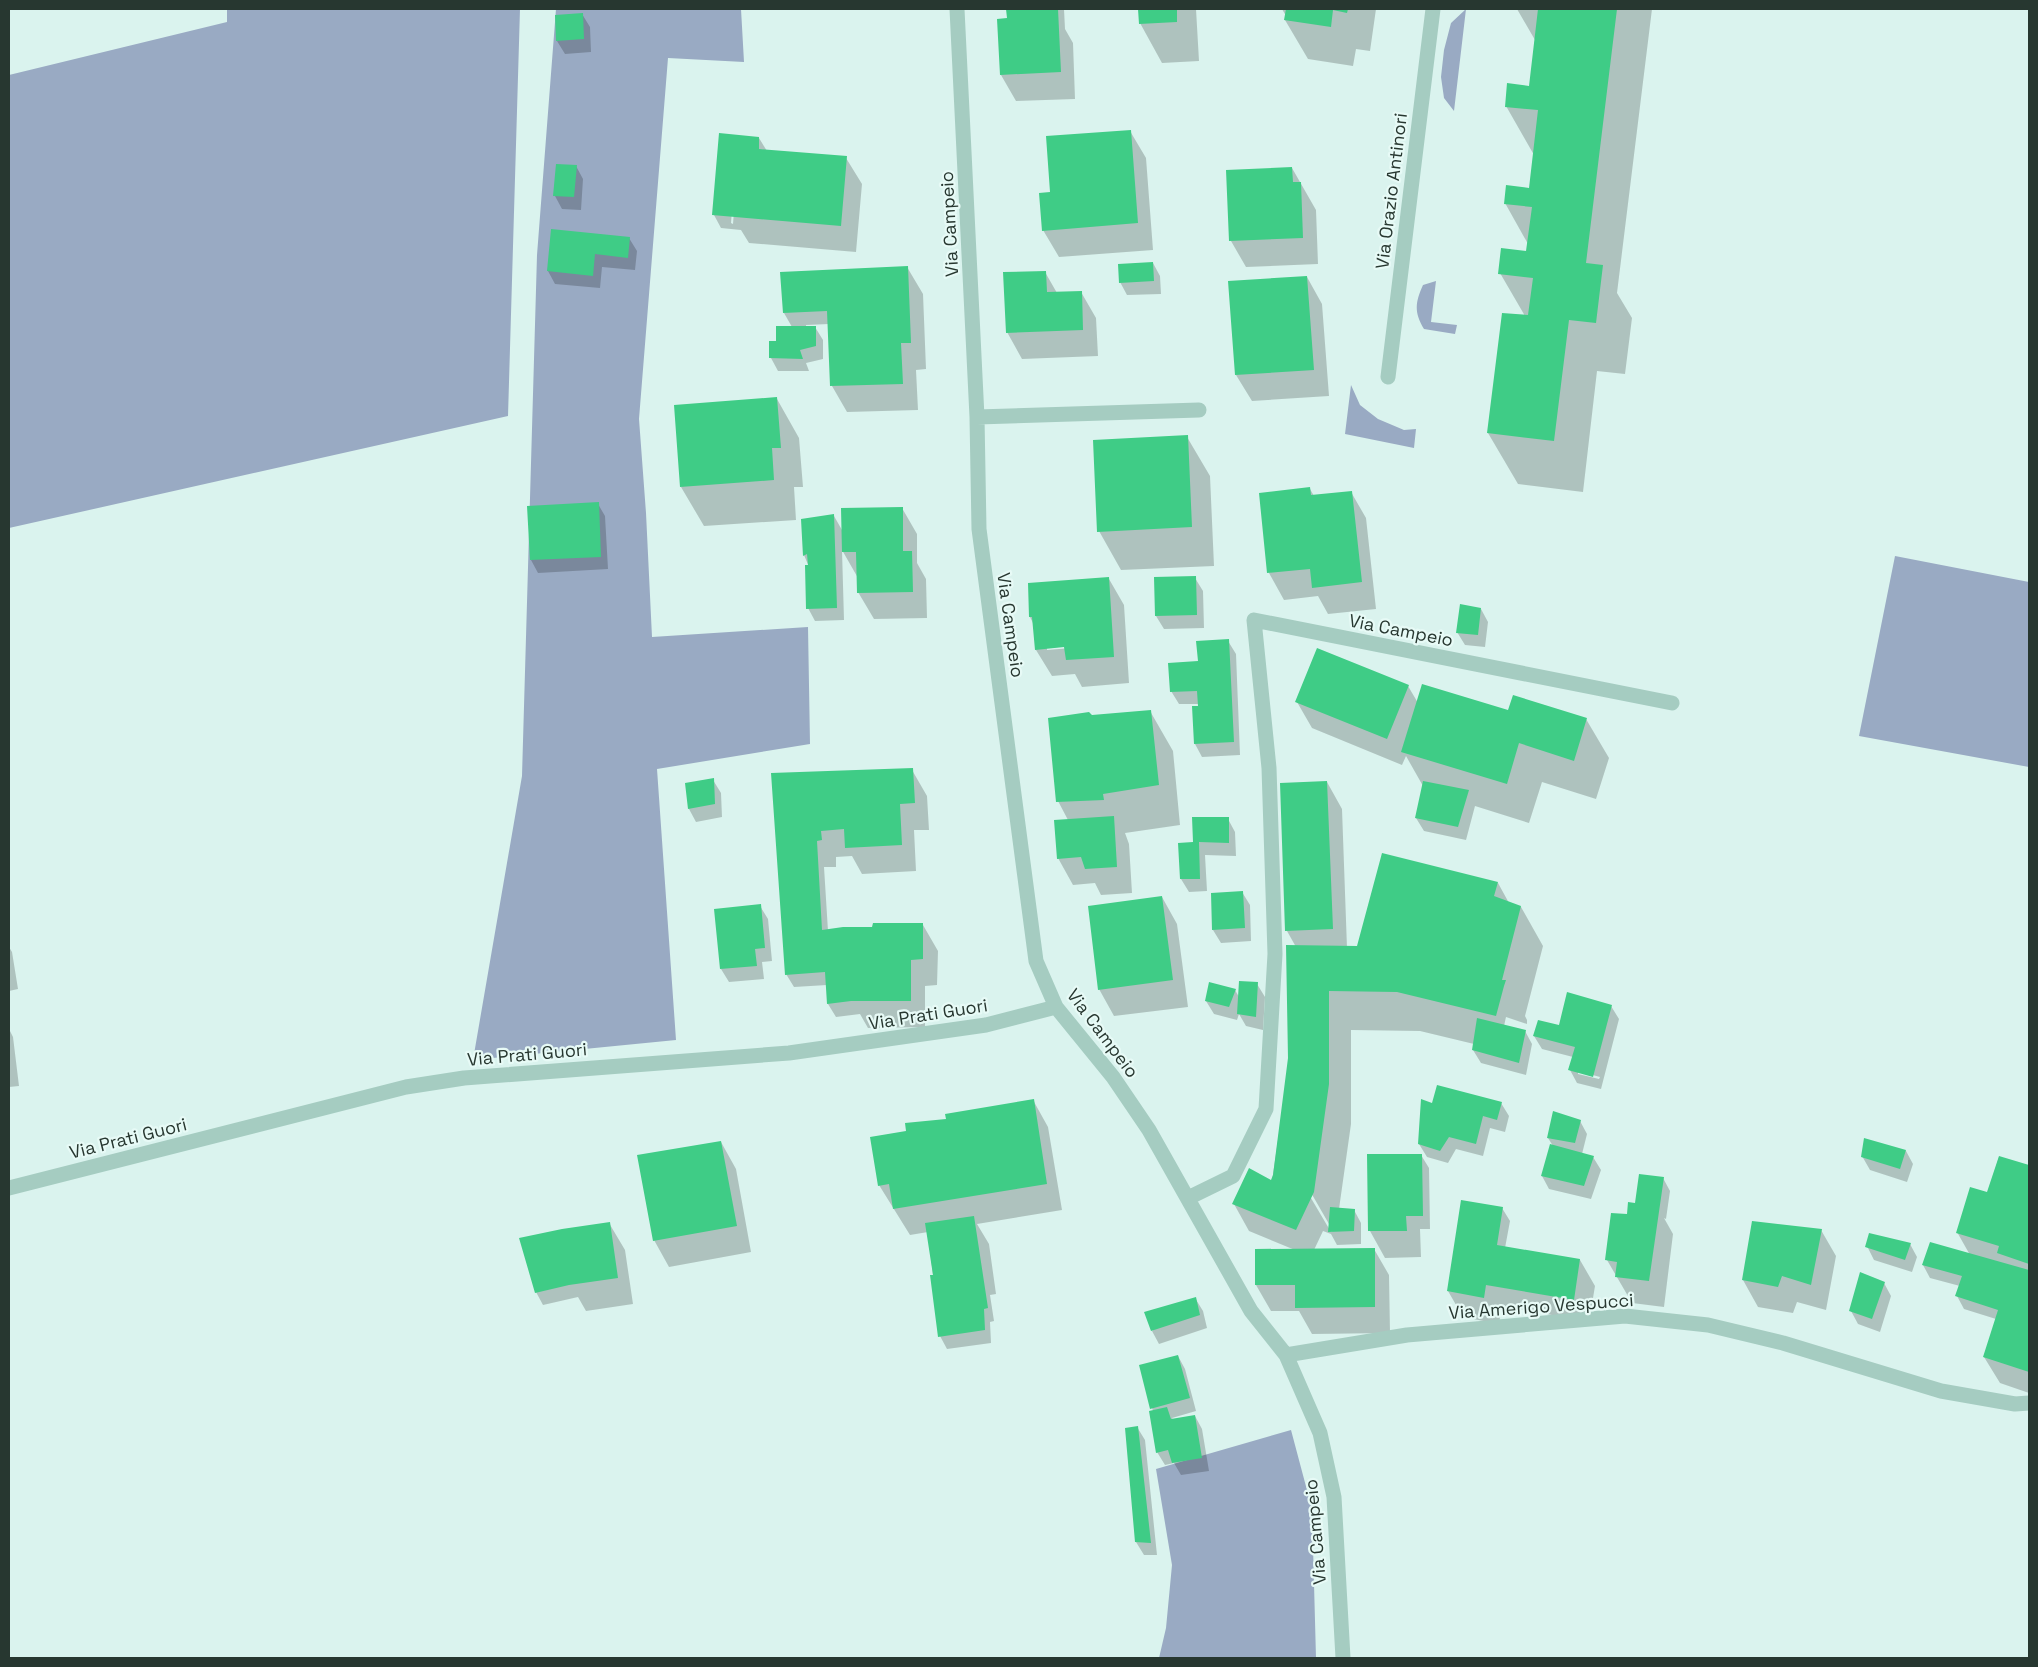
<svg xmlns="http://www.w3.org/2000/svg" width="2038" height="1667" viewBox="0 0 2038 1667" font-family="'Space Grotesk',sans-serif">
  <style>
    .green { fill: #99aac3 }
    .shadow { fill: #0003; fill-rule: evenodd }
    .building { fill: #3fcc86 }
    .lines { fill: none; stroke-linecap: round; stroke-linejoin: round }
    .street { stroke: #a5ccc1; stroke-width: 15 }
    .labels { text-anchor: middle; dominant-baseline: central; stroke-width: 4.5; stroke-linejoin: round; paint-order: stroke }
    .street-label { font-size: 18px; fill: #273730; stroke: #e7faf6 }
  </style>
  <rect width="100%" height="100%" fill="#daf3ee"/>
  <!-- green -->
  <path class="green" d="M227 9H520L508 416 9 528V75L227 22Z
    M556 9H741L744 62 668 58 639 419 646 513 652 637 808 627 810 744 657 769 676 1040 473 1060 522 776 537 255Z
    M1466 9 1454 111 1444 98 1441 77 1444 50 1451 23Z
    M1436 281 1431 322 1457 325 1455 334 1424 329C1414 312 1415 303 1423 285Z
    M1351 385 1360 405 1378 419 1404 430 1416 429 1414 448 1345 434Z
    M1895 556 2029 582V767L1859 736Z
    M1291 1430 1312 1509 1316 1658H1159L1166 1628 1172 1565 1156 1469Z"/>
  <!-- shadow -->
  <path class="shadow" d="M1008 9H1064L1065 29 1073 43 1075 99 1016 101 1001 75Z
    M1139 9H1196L1199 61 1162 63 1140 23Z
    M1282 9H1376L1370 51 1356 49 1353 66 1308 59 1285 20 1286 16Z
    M1517 9H1652L1617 293 1632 318 1625 374 1597 371 1583 492 1518 484 1488 433 1525 316 1500 273 1527 252 1528 244 1505 203 1530 189 1534 155 1506 106 1530 87 1535 40Z
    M582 14 590 27 591 52 565 54 557 41Z
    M1130 131 1146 158 1153 250 1059 257 1043 230 1051 193Z
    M720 134 759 138 767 151 846 158 862 184 856 252 749 243 741 230 721 228 714 215ZM737 147H739L733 224 731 223Z
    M576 166 583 179 581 210 562 209 555 196Z
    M1292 168 1316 210 1318 264 1246 267 1231 241Z
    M629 238 637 251 635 270 602 267 600 288 555 284 548 271Z
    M1153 263 1160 276 1161 294 1127 295 1120 282Z
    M907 267 923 294 926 369 916 370 918 410 847 412 832 386 829 324 806 325V327H815L823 340V359L806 363 809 371H778L771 358 777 343 792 327 784 313Z
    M1045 272 1057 293 1081 292 1096 318 1098 356 1022 359 1007 332Z
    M1307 277 1322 304 1329 396 1252 401 1236 375Z
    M777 399 799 438 803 487H794L796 520 704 526 681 487Z
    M1187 437 1210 476 1214 566 1121 570 1099 531Z
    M1310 489 1314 496 1351 492 1366 518 1376 609 1328 614 1318 596 1284 600 1269 573 1260 494Z
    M598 504 605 516 608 569 538 573 531 560Z
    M902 508 917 534V563L926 579 927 618 874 619 858 592V578L842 550 844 620 815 621 808 608 809 567 804 555 834 516 842 530Z
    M1195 578 1203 591 1204 628 1164 629 1156 616 1155 579Z
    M1109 579 1124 605 1129 683 1082 687 1075 674 1052 676 1036 650 1034 625 1030 617V584ZM1070 646 1071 648 1047 650V648Z
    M1481 609 1488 622 1485 647 1465 645 1457 632Z
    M1228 641 1236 654 1240 755 1202 757 1195 744 1199 704H1179L1171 691 1199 662Z
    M1408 686 1418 703 1586 719 1609 758 1596 799 1542 782 1529 823 1475 806 1466 840 1424 831 1416 818 1423 786 1406 756 1402 765 1312 728 1297 702Z
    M1150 711 1173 751 1180 825 1125 833 1129 844 1132 893 1101 895 1095 883 1073 885 1058 858 1068 820 1058 801Z
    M912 770 927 796 929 830H914L916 871 862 874 852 856 836 857V867H824L828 931 923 925 938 951 937 985 925 986V1027L868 1028 860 1014 836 1017 828 1004 827 985 794 987 786 974 778 845Z
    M713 780 721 793 722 817 696 822 689 809 686 784Z
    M1327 782 1342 809 1347 948H1358L1498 883 1509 903 1521 907 1543 946 1525 1016 1527 1020V1024L1506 1017 1504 1026 1525 1031 1532 1044 1526 1075 1481 1063 1473 1050 1474 1044 1420 1031 1351 1030V1124L1339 1209 1354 1210 1361 1223V1244L1337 1245 1331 1234 1323 1231 1314 1250 1374 1249 1389 1275 1390 1333 1312 1334 1299 1311H1271L1256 1285 1295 1250 1249 1231 1234 1204 1272 1181 1290 1058 1296 947 1287 931ZM1310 1191 1333 1231 1331 1232 1308 1193Z
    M1228 819 1235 832 1236 856 1205 855 1207 891 1189 892 1181 879 1194 844Z
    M1242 892 1250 905 1251 941 1221 943 1213 930Z
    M1162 897 1177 924 1188 1007 1114 1016 1099 989Z
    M760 906 768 919 772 961 762 962 764 979 729 982 721 969Z
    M9 947 12 952 18 989 9 991Z
    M1210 984 1235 990 1239 997 1257 984 1265 997 1263 1030 1246 1026 1239 1014 1237 1020 1214 1014 1206 1001Z
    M1611 1006 1619 1019 1601 1089 1577 1083 1570 1070 1573 1057 1542 1049 1534 1036ZM1578 1071 1600 1077 1599 1079 1578 1074Z
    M9 1029 13 1037 19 1086 9 1087Z
    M1033 1100 1048 1127 1062 1210 977 1224 989 1244 996 1294 990 1295 994 1321 990 1322 991 1343 947 1349 940 1336 928 1232 910 1235 879 1185 907 1132 947 1120Z
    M1501 1103 1509 1116 1505 1132 1490 1128 1483 1156 1456 1149 1448 1163 1427 1157 1419 1144 1433 1104Z
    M1580 1121 1587 1134 1582 1154 1593 1157 1601 1170 1591 1199 1549 1189 1542 1176 1553 1146 1548 1138Z
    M721 1142 736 1169 751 1252 669 1267 654 1240Z
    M1906 1151 1913 1164 1907 1182 1870 1170 1862 1156Z
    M1421 1155 1429 1168 1430 1229H1420L1421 1257 1385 1258 1370 1231 1368 1156Z
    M1999 1157 2029 1167V1393L2000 1383 1984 1357 1996 1319 1964 1309 1957 1296 1960 1286 1930 1278 1923 1265 1970 1255 1957 1232 1988 1193Z
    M1663 1178 1670 1191 1666 1219 1664 1218 1673 1234 1664 1307 1632 1303 1607 1260 1628 1216Z
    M1502 1208 1510 1221 1505 1248 1580 1260 1595 1286 1589 1322 1514 1308 1513 1313 1501 1311 1499 1324 1463 1317 1448 1291Z
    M609 1223 625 1250 633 1304 586 1311 578 1297 543 1305 536 1292Z
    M1753 1223 1821 1230 1836 1256 1826 1310 1797 1302 1793 1313 1758 1307 1743 1280Z
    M1910 1244 1917 1257 1912 1272 1874 1260 1867 1246Z
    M1884 1283 1891 1296 1880 1332 1858 1324 1851 1311Z
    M1195 1298 1203 1311 1207 1328 1159 1344 1152 1331Z
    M1178 1356 1185 1369 1196 1411 1172 1418 1173 1420 1195 1416 1202 1429 1209 1471 1181 1475 1174 1463 1165 1465 1157 1452 1153 1411 1140 1366Z
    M1137 1427 1145 1440 1157 1555H1144L1136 1542 1126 1429Z"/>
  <!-- building -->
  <path class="building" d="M1006 9H1058L1061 72 1000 75 997 19 1007 18Z
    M1138 9H1177V22L1139 24Z
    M1286 9H1348L1347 13 1333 10 1331 27 1284 20Z
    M1538 9H1617L1586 263 1603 265 1596 323 1569 320 1554 441 1487 433 1502 313 1528 315 1533 278 1498 274 1501 248 1526 251 1532 207 1504 204 1506 185 1529 188 1538 110 1505 107 1507 83 1529 86Z
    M583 13 584 39 556 41 555 15Z
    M1131 130 1138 223 1042 231 1039 193 1050 192 1046 136Z
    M719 133 759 137V149L847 156 841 226 712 215Z
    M556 164 577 165 574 197 553 196Z
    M1292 167 1293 182H1301L1303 238 1229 241 1226 170Z
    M551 229 630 237 628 258 595 254 593 276 547 271Z
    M1153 262 1154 281 1119 283 1118 264Z
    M908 266 911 343H901L903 384 830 386 827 311 783 313 780 272Z
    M1046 271 1047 292 1082 291 1083 330 1006 333 1003 272Z
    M1307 276 1314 370 1235 375 1228 281Z
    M776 326H816V346L800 350 803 359 769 358V341H776Z
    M777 397 781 448H772L774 480 680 487 674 405Z
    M1188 435 1192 527 1097 532 1093 440Z
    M1310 487 1311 495 1352 491 1362 582 1312 588 1310 569 1267 573 1259 493Z
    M599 502 601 557 530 560 527 506Z
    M903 507V551H912L913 592 857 593 856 552H842L841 508Z
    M834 514 837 608 806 609 805 565H808L807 554 803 556 801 519Z
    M1196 576 1197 615 1155 616 1154 577Z
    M1109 577 1114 657 1066 660 1064 647 1035 650 1032 617H1029L1028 583Z
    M1460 604 1481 608 1478 635 1456 633Z
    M1229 639 1234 742 1194 744 1192 706H1198L1197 691 1170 692 1168 663 1198 661 1196 641Z
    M1317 648 1409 685 1387 739 1295 702Z
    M1422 684 1508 710 1513 695 1587 718 1574 761 1519 743 1507 784 1401 752Z
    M1151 710 1159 785 1103 794 1104 800 1056 802 1048 718 1089 712 1092 715Z
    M913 768 915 803 900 804 902 845 845 848 844 829 821 831 822 840 817 841 822 930 843 927H872L873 923H923V959L911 960V1001H851L827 1004 825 972 785 975 771 773Z
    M714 778 715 804 688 809 685 783Z
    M1327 781 1333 929 1285 931 1280 783Z
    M1423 781 1469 790 1458 827 1415 818Z
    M1114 816 1117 867 1085 869 1081 857 1057 859 1054 820Z
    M1192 817H1229V843L1199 842 1200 879H1180L1178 843 1193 842Z
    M1382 853 1498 882 1494 896 1521 906 1502 980H1506L1504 986 1496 1016 1397 992 1329 991V1084L1314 1192 1296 1230 1232 1204 1249 1168 1271 1180 1273 1175 1288 1058 1286 945 1357 946Z
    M1243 891 1245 928 1212 930 1211 893Z
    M1162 896 1173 980 1098 990 1088 906Z
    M761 904 765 948 755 949 757 966 720 969 714 909Z
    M1239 981 1258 982 1256 1017 1237 1014Z
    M1209 982 1236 989 1229 1007 1205 1001Z
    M1567 992 1612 1005 1593 1077 1568 1070 1575 1047 1533 1036 1538 1020 1559 1025Z
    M1477 1018 1526 1030 1519 1063 1472 1050Z
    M1437 1085 1502 1102 1497 1120 1483 1116 1476 1144 1449 1137 1440 1151 1418 1144 1421 1099 1432 1103Z
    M1034 1099 1047 1184 893 1209 889 1184 878 1186 870 1137 906 1131 905 1123 946 1119 945 1114Z
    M1553 1111 1581 1120 1575 1143 1547 1138Z
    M1864 1138 1906 1150 1900 1169 1861 1157Z
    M721 1141 737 1226 653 1241 637 1155Z
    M1550 1144 1594 1156 1584 1186 1541 1176Z
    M1367 1154H1422L1423 1216H1406L1407 1231H1368Z
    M1999 1156 2029 1165V1264L1997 1253 1999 1246 1956 1233 1970 1187 1987 1192Z
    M1639 1174 1664 1177 1649 1281 1615 1277 1617 1262 1605 1260 1611 1213 1627 1214 1628 1202 1635 1203Z
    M1461 1200 1503 1207 1497 1245 1580 1259 1574 1300 1486 1285 1484 1298 1447 1291Z
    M1330 1207 1355 1209 1354 1231 1328 1232Z
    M974 1216 988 1308 984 1309 985 1330 938 1337 930 1275H933L925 1223Z
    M1752 1221 1822 1229 1811 1285 1782 1276 1778 1287 1742 1280Z
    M610 1222 618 1278 569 1285 535 1293 519 1238 562 1229Z
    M1869 1233 1911 1243 1905 1260 1865 1247Z
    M1930 1242 2029 1270V1372L1983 1357 1998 1310 1955 1296 1962 1276 1922 1265Z
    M1375 1248V1307L1295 1308V1285H1255V1249Z
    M1860 1272 1885 1282 1872 1319 1849 1311Z
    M1196 1297 1200 1315 1151 1331 1144 1312Z
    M1178 1355 1190 1398 1150 1409 1139 1365Z
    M1167 1407 1171 1419 1195 1415 1202 1458 1172 1463 1168 1450 1156 1453 1149 1411Z
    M1138 1426 1151 1543 1135 1542 1125 1428Z"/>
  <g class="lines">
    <!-- street -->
    <path class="street" d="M957 9 977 417 979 529 1036 961 1056 1007 1113 1077 1149 1130 1251 1311 1286 1355 1320 1433 1334 1497 1343 1658
      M1388 377 1433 9
      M977 417 1199 410
      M9 1188 406 1087 464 1078 789 1053 986 1025 1056 1007
      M1188 1198 1233 1176 1266 1109 1275 954 1269 768 1254 620 1672 703
      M1286 1355 1407 1335 1625 1316 1708 1325 1783 1343 1941 1391 2015 1404 2029 1403"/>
  </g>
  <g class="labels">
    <!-- street labels -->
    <g class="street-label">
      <text transform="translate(1391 191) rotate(-83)">Via Orazio Antinori</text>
      <text transform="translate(949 224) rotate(-93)">Via Campeio</text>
      <text transform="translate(1011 625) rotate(82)">Via Campeio</text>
      <text transform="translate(1401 630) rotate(11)">Via Campeio</text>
      <text transform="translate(928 1014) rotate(-9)">Via Prati Guori</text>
      <text transform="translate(1103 1033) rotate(53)">Via Campeio</text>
      <text transform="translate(527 1054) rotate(-5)">Via Prati Guori</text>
      <text transform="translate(128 1138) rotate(-14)">Via Prati Guori</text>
      <text transform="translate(1541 1306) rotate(-4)">Via Amerigo Vespucci</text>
      <text transform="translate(1315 1532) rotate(-95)">Via Campeio</text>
    </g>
  </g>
  <!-- border -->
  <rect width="2038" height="1667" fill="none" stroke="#273730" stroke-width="20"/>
</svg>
